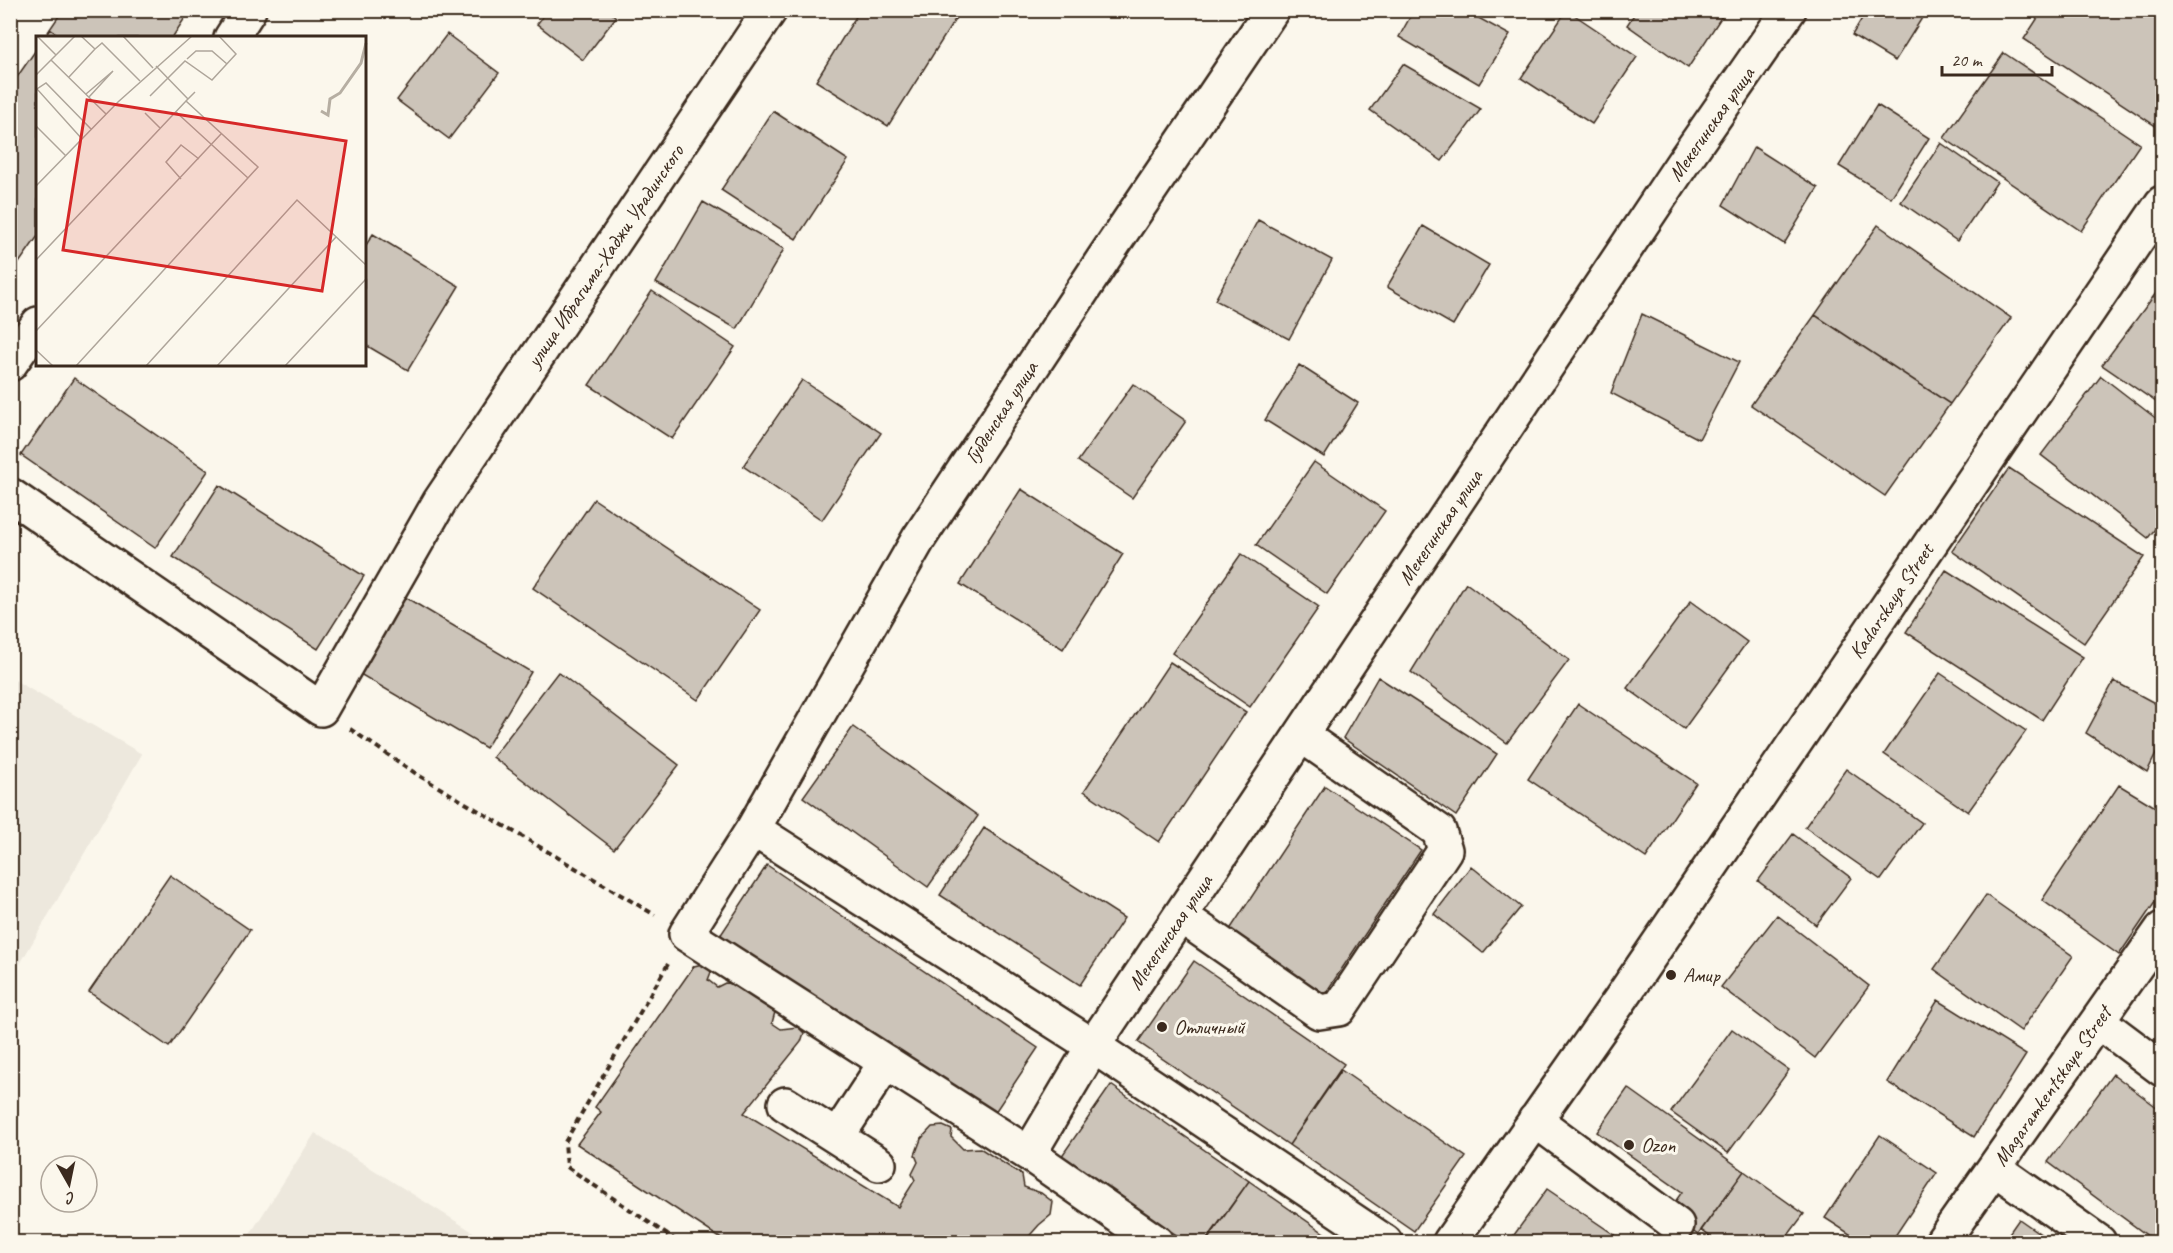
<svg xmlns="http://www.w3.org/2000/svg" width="2173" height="1253" viewBox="0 0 2173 1253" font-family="Caveat,sans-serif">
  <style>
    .built { fill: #ede8dd }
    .building { fill: #ccc4b9; stroke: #3b2a1e; stroke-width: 1.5 }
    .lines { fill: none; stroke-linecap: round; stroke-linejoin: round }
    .minor-casing { stroke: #3b2a1e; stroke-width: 38 }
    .path { stroke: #3b2a1e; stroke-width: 4; stroke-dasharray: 6 4.5; stroke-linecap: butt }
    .minor { stroke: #fbf7ec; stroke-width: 33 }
    .poi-dot { fill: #3b2a1e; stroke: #fbf7ec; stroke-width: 2 }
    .labels { text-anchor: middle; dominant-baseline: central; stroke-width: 6; stroke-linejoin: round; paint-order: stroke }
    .street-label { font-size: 21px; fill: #3b2a1e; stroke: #fbf7ec }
    .poi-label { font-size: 21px; fill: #3b2a1e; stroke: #fbf7ec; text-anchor: start }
    .inset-river { fill: none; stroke: #b6aea2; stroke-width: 3 }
    .inset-road { fill: none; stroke: #aea59a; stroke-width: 1.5 }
    .view { fill: #d62828; fill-opacity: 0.15; stroke: #d62828; stroke-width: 3 }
    .inset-edge { fill: none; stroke: #3b2a1e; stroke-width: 3 }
  </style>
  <rect width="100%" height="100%" fill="#fbf7ec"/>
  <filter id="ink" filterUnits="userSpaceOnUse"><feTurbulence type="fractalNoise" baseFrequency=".0167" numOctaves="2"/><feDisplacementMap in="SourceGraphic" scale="12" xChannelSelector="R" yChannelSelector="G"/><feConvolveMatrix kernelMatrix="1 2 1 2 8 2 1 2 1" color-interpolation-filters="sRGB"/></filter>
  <g filter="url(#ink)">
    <!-- built -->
    <path class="built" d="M11 678 142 754 20 964 10 959Z
      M315 1133 489 1242H245Z"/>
    <!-- building -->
    <path class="building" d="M63 10H190L172 38H63L50 29Z
      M548 10H608L616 17 583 60 537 24Z
      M860 10H961L888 126 816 81Z
      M1414 10H1464L1510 35 1479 84 1399 37Z
      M1567 10 1637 57 1592 124 1521 78Z
      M1637 10H1726L1688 68 1627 25Z
      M1867 10H1927L1895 61 1852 35Z
      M2043 10H2162V125L2160 129 2024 39Z
      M50 29 63 38H44Z
      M447 34 499 73 449 139 397 100Z
      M38 47V236L19 263 10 257V87Z
      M2004 53 2140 144 2081 231 1944 138Z
      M1403 64 1481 109 1442 161 1370 110Z
      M1877 105 1929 138 1891 198 1839 166Z
      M773 111 848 160 796 239 721 190Z
      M1941 143 1997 182 1957 241 1901 202Z
      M1754 147 1818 188 1784 244 1723 205Z
      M703 202 784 249 737 329 656 283Z
      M1258 220 1332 260 1289 339 1215 300Z
      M1878 225 2011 318 1950 404 1815 315Z
      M1423 226 1489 265 1453 325 1387 287Z
      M373 234 459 286 408 370 364 344V248Z
      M2162 285V406L2102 365Z
      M652 291 735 347 672 439 589 385Z
      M1642 314 1739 362 1699 439 1611 393Z
      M1815 315 1950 404 1885 496 1751 405Z
      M1299 365 1358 403 1324 457 1265 420Z
      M2101 376 2162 423V520L2148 538 2041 455Z
      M74 378 208 471 155 548 21 455Z
      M802 380 881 433 822 520 743 466Z
      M1133 384 1186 421 1132 498 1078 461Z
      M1314 462 1385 511 1327 594 1256 545Z
      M2009 468 2144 557 2084 643 1952 551Z
      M219 485 364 576 318 649 173 557Z
      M1021 489 1123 554 1063 649 960 584Z
      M594 499 760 610 698 700 533 588Z
      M1241 554 1319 607 1250 707 1172 653Z
      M1946 570 2083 657 2042 720 1906 632Z
      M1466 583 1569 660 1507 743 1411 672Z
      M405 597 531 672 486 748 360 674Z
      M1691 601 1747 642 1684 729 1627 688Z
      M1170 662 1246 712 1159 842 1084 791Z
      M558 672 679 765 614 849 493 757Z
      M1940 673 2026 731 1968 812 1884 754Z
      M1378 677 1497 754 1456 816 1343 738Z
      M2114 681 2162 707V742L2147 772 2086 733Z
      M1578 704 1696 783 1646 858 1528 779Z
      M853 727 978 816 928 887 803 797Z
      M1846 769 1922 823 1881 880 1805 827Z
      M2119 785 2162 811V892L2119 955 2042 900Z
      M1325 786 1421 850 1325 994 1229 931Z
      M984 828 1124 918 1080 985 940 895Z
      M1793 834 1851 878 1816 925 1758 881Z
      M767 865 1038 1048 989 1121 718 939Z
      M1471 866 1521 907 1483 953 1434 914Z
      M170 875 250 930 169 1047 89 992Z
      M1986 895 2073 956 2021 1031 1934 969Z
      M1777 915 1869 986 1815 1058 1721 987Z
      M1194 961 1344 1064 1289 1145 1138 1042Z
      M703 964 713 967 708 980 717 987 725 983 737 984 769 1001 775 1012 772 1023 781 1029 798 1027 804 1033 801 1042 744 1113 898 1207 915 1180 912 1174 918 1162 915 1155 921 1139 932 1127 943 1126 952 1130 951 1137 963 1149 980 1148 1022 1175 1024 1187 1041 1193 1053 1202 1051 1215 1039 1225 1024 1242H726L577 1144 601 1112 595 1107 694 966Z
      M1938 1000 2026 1055 1974 1137 1887 1082Z
      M1732 1029 1789 1070 1728 1153 1671 1112Z
      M1341 1070 1466 1157 1414 1231 1289 1145Z
      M2113 1074 2162 1111V1242H2156L2048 1162Z
      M1111 1085 1249 1181 1205 1242H1187L1061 1157Z
      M1628 1088 1744 1171 1698 1235 1667 1213 1682 1192 1597 1132Z
      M1880 1135 1937 1173 1891 1242H1862L1825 1218Z
      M1744 1171 1804 1214 1783 1242H1718L1701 1230Z
      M1249 1181 1337 1242H1206Z
      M1547 1189 1625 1242H1509Z
      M2019 1219 2052 1242H2003Z"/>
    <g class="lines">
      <!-- minor casing -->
      <g class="minor-casing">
        <path id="minor" d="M231 38 249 10
          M10 364 38 324
          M10 495 321 709 440 501 770 10
          M753 829 1093 1046 1385 1242
          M1181 916 1319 1012 1339 1009 1445 850 1439 831 1301 735
          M2098 1021 2162 1069
          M785 1104 879 1164
          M1535 1120 1677 1225
          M837 1137 886 1062
          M1029 1154 1093 1046 1682 164 1789 10
          M1994 1168 2099 1242
          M1156 1242 1029 1154 686 934 753 829 919 538 1104 258 1272 10
          M1450 1242 1620 1000 2162 203
          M1942 1242 2162 929"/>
      </g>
      <!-- path -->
      <path class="path" d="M350 729 418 775 655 915
        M668 964 565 1142 567 1167 678 1242"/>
      <!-- minor -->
      <use href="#minor" class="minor"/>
    </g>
  </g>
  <!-- markers -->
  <g class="poi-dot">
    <circle cx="1671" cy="975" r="6"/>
    <circle cx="1162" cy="1027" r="6"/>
    <circle cx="1629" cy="1145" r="6"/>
  </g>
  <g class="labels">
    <!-- street labels -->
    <g class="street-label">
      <text transform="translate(1711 124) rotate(-55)">Мекегинская улица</text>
      <text transform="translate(605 256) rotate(-56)">улица Ибрагима-Хаджи Урадинского</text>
      <text transform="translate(1001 412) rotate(-57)">Губденская улица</text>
      <text transform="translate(1440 527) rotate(-56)">Мекегинская улица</text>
      <text transform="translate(1891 601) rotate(-56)">Kadarskaya Street</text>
      <text transform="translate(1170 932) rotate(-56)">Мекегинская улица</text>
      <text transform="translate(2052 1086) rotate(-55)">Magaramkentskaya Street</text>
    </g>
    <!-- poi labels -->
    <g class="poi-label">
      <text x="1683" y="975">Амир</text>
      <text x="1174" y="1027">Отличный</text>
      <text x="1641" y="1145">Ozon</text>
    </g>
  </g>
  <!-- overview -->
  <g transform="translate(36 36)">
    <rect width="330" height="330" fill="#fbf7ec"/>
    <path class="inset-river" d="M285 75 292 79 294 63 304 57 325 27 330 7"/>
    <path class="inset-road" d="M1 0 20 19M45 0 59 13 66 7 104 45M87 0 117 32M151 23 160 15H176L191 28M15 24 70 78M120 30 152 63M0 39 39 0M33 41 59 13M50 58 77 35 53 61M114 60 149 25 176 44 200 18 183 0M140 76 212 142M109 77 124 92M0 90 30 120M46 103 1 53 10 47 55 93M145 143 130 126 145 109 163 123M0 150 82 66 156 0M0 224 150 65M0 295 185 98M0 314 17 330M40 330 222 131 150 65 159 56M110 330 261 164 330 229M181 330 300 201M249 330 330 243"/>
    <path class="view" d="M51 64 310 105 286 255 27 214Z"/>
    <rect width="330" height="330" class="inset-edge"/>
  </g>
  <!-- margin -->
  <rect width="2173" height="1253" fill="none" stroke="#fbf7ec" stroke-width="36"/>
  <rect x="18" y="18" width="2137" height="1217" fill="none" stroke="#3b2a1e" stroke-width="2" filter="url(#ink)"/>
  <!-- north arrow -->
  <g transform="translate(69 1184) rotate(171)"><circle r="28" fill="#fbf7ec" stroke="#aea59a" stroke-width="1.5"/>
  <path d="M0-4.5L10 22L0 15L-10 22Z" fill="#3b2a1e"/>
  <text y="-9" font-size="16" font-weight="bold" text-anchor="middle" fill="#3b2a1e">С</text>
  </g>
  <!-- scale -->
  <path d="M1942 66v9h110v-9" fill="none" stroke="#3b2a1e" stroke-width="3"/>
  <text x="1951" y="66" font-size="18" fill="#3b2a1e" stroke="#fbf7ec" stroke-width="4.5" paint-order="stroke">20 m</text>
</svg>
